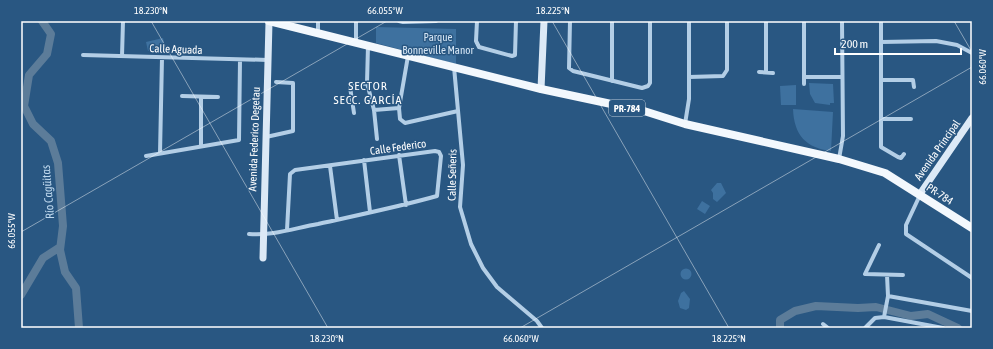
<svg xmlns="http://www.w3.org/2000/svg" width="993" height="349" viewBox="0 0 993 349" font-family="'Asap Condensed',sans-serif">
  <style>
    .green { fill: #3e719f }
    .lines { fill: none; stroke-linecap: round; stroke-linejoin: round }
    .river { stroke: #5c7c99; stroke-width: 8 }
    .street { stroke: #b3cee6; stroke-width: 4 }
    .secondary { stroke: #dce9f6; stroke-width: 7 }
    .primary { stroke: #f3f8fd; stroke-width: 8 }
    .ticks { fill: none; stroke: #fff; stroke-width: 1; stroke-opacity: 0.45 }
    .labels { text-anchor: middle; dominant-baseline: central; stroke-width: 3; stroke-linejoin: round; paint-order: stroke }
    .shield { fill: #295782; stroke: #bfcdda; stroke-width: 1 }
    .shield-label { font-size: 10px; font-weight: bold; fill: #fff }
    .park-label { font-size: 11px; fill: #d6e6f5; stroke: #295782 }
    .street-label { font-size: 11px; fill: #fff; stroke: #295782 }
    .neighbourhood-label { font-size: 12px; letter-spacing: 1px; fill: #fff; stroke: #295782 }
    .water-label { font-size: 12px; font-style: italic; fill: #bed8ee; stroke: #295782 }
    .neatline { fill: none; stroke: #fff; stroke-width: 1.5 }
    .ticks-label { font-size: 10px; text-anchor: middle; fill: #fff }
  </style>
  <rect width="100%" height="100%" fill="#295782"/>
  <!-- green -->
  <path class="green" d="M376 27 456 29V64L376 43Z
    M163 38 165 48 148 51 146 42Z
    M809 83 833 84 834 103H830V105L815 103 810 94Z
    M796 85V105H781L780 86Z
    M793 109 833 112 831 151C806 148 794 135 793 109Z
    M717 183H721L726 193 717 202 713 199V193L711 190Z
    M702 201 710 206 705 214 697 209Z
    M680.5 274a5.5 5.5 0 1 1 11 0a5.5 5.5 0 1 1-11 0Z
    M684 291 690 299 689 308 686 310 680 308 678 301 681 293Z"/>
  <g class="lines">
    <!-- river -->
    <path class="river" d="M42 21 51 34 47 54 29 75 24 106 33 124 51 141 58 163 63 226 60 250 65 272 76 288 79 328
      M21 295 43 258 60 247
      M780 328V320L795 311 816 306 858 308 876 307 911 316 928 314 958 328"/>
    <!-- street -->
    <path class="street" d="M399 21 403 22 436 21
      M477 21 476 41 479 47 512 56 515 55 516 21
      M570 21 569 68 573 71 642 88 648 86 650 83V21
      M612 21V81
      M766 21V72
      M804 21V84
      M881 21V147L898 157 901 158 904 154
      M318 33V21
      M356 42V21
      M881 42 936 41 957 45 972 53
      M368 46 367 83 374 110 377 139
      M83 55 268 60
      M122 56 123 21
      M408 56 399 108 400 119 405 123 458 111
      M454 67 463 165 460 207 471 244 483 268 497 287 537 321 542 328
      M759 72 773 73
      M689 77 723 76 727 70V21
      M804 77H842
      M881 80H913L914 87
      M182 96 218 97
      M374 110 399 108
      M354 113 350 87 367 83
      M881 119H911
      M685 124 689 99V21
      M266 137 293 131V83L276 82
      M201 146V97
      M160 153 162 58
      M399 155 406 205
      M146 156 239 140 240 60
      M839 159 843 136 842 21
      M364 160 370 212
      M330 166 337 220
      M920 195 906 225V234L972 278
      M249 234C272 236 295 228 318 224 358 215 398 207 437 196L441 156 439 152 435 151 295 170 290 174 287 230
      M879 245 865 274 903 275
      M888 296 972 311
      M884 317 888 296 887 275
      M823 324 828 328
      M865 328 875 318 884 317 943 328"/>
    <!-- secondary -->
    <path class="secondary" d="M541 89 544 21
      M920 194 972 118
      M263 258 269 22"/>
    <!-- primary -->
    <path class="primary" d="M269 21 541 89 644 111 685 124 839 159 885 173 972 228"/>
  </g>
  <!-- ticks -->
  <path class="ticks" d="M151 21 328 328M552 21 729 328M954 21 972 52M21 232 387 21M520 328 972 67"/>
  <g class="labels">
    <!-- shield labels -->
    <rect class="shield" x="609" y="100" width="36" height="16" rx="3"/>
    <g class="shield-label">
      <text x="627" y="108">PR-784</text>
    </g>
    <!-- park labels -->
    <g class="park-label">
      <text x="438" y="37">Parque<tspan x="438" dy="13">Bonneville Manor</tspan></text>
    </g>
    <!-- street labels -->
    <g class="street-label">
      <text transform="translate(176 49) rotate(2)">Calle Aguada</text>
      <text transform="translate(254 139) rotate(-88)">Avenida Federico Degetau</text>
      <text transform="translate(398 147) rotate(-8)">Calle Federico</text>
      <text transform="translate(937 150) rotate(-55)">Avenida Principal</text>
      <text transform="translate(452 175) rotate(-89)">Calle Señeris</text>
      <text transform="translate(940 194) rotate(33)">PR-784</text>
    </g>
    <!-- neighbourhood labels -->
    <g class="neighbourhood-label">
      <text x="368" y="86">SECTOR<tspan x="368" dy="14">SECC. GARCÍA</tspan></text>
    </g>
    <!-- water labels -->
    <g class="water-label">
      <text transform="translate(48 192) rotate(-95)">Río Cagüitas</text>
    </g>
  </g>
  <!-- border -->
  <rect width="993" height="349" fill="none" stroke="#295782" stroke-width="44"/>
  <!-- scale -->
  <path d="M835 48v6h126v-6" fill="none" stroke="#ffffff" stroke-width="2"/>
  <text x="841" y="48" font-size="12" fill="#ffffff" stroke="#295782" stroke-width="3" paint-order="stroke">200 m</text>
  <rect x="22" y="22" width="949" height="305" class="neatline"/>
  <g class="ticks-label">
    <text x="151" y="14">18.230°N</text>
    <text x="385" y="14">66.055°W</text>
    <text x="553" y="14">18.225°N</text>
    <text transform="translate(982 67) rotate(-90)" y="4">66.060°W</text>
    <text transform="translate(11 231) rotate(-90)" y="4">66.055°W</text>
    <text x="327" y="342">18.230°N</text>
    <text x="521" y="342">66.060°W</text>
    <text x="729" y="342">18.225°N</text>
  </g>
</svg>
